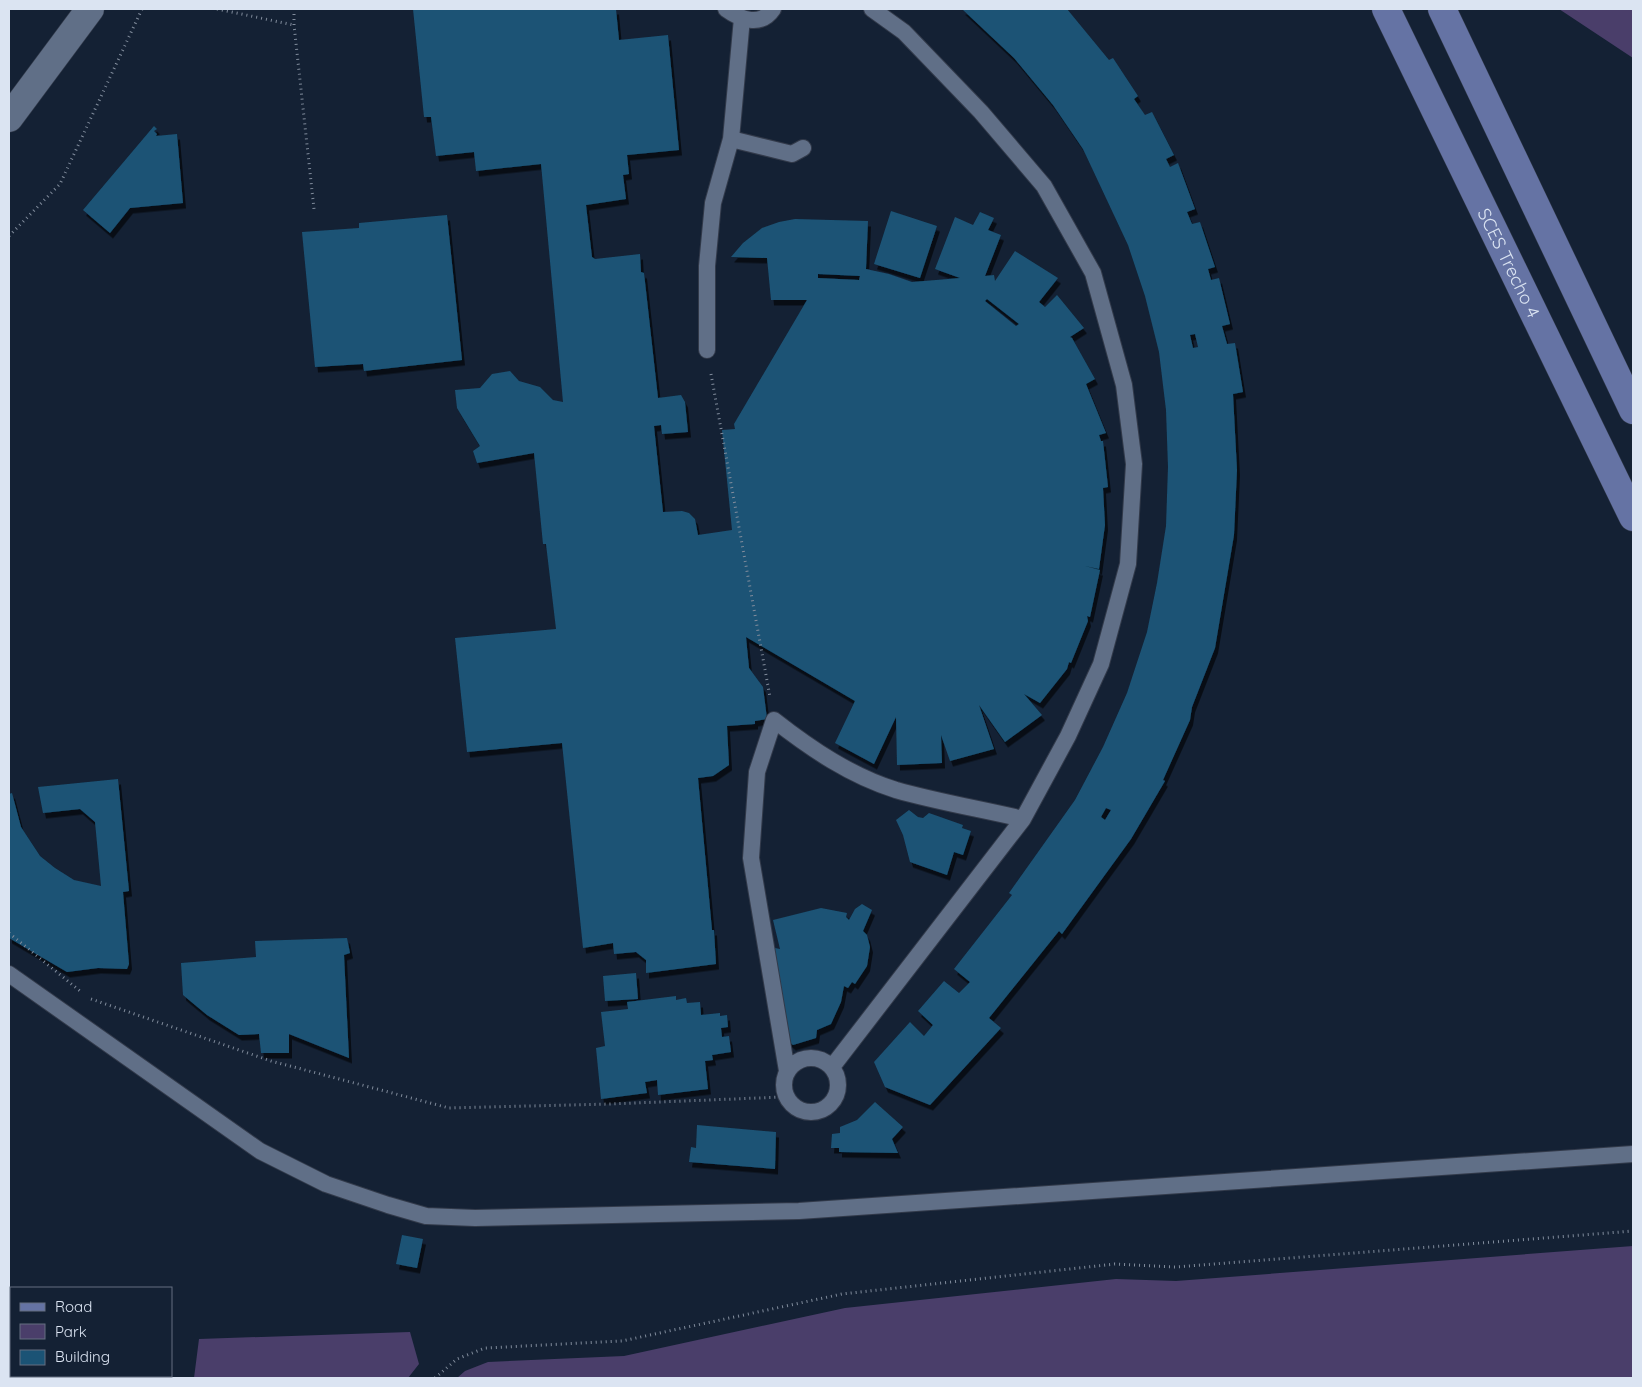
<svg xmlns="http://www.w3.org/2000/svg" width="1642" height="1387" viewBox="0 0 1642 1387" font-family="Quicksand,sans-serif">
  <style>
    .green { fill: #4a3e6a }
    .building { fill: #1b5375; fill-rule: evenodd; filter: url(#shadow) }
    .lines { fill: none; stroke-linecap: round; stroke-linejoin: round }
    .lane-casing { stroke: #323a4a; stroke-width: 18 }
    .street-casing { stroke: #323a4a; stroke-width: 29 }
    .secondary-casing { stroke: #323a4a; stroke-width: 29 }
    .path { stroke: #818c9c; stroke-width: 3; stroke-dasharray: 1 4; stroke-linecap: butt }
    .lane { stroke: #606f87; stroke-width: 16 }
    .street { stroke: #606f87; stroke-width: 28 }
    .secondary { stroke: #6573a4; stroke-width: 28 }
    .labels { text-anchor: middle; dominant-baseline: central; stroke-width: 4.5; stroke-linejoin: round; paint-order: stroke }
    .street-label { font-size: 18px; fill: #dbe4f2; stroke: #142134 }
  </style>
  <defs>
    <filter id="shadow"><feDropShadow dx="3" dy="5.5" stdDeviation="0" flood-color="#0009"/></filter>
  </defs>
  <rect width="100%" height="100%" fill="#142134"/>
  <!-- green -->
  <path class="green" d="M1559 9H1633V58L1562 11Z
    M1633 1246V1378H457L465 1371 488 1362 624 1356 845 1308 1116 1279 1176 1281Z
    M410 1332 419 1364 408 1378H194L199 1339Z"/>
  <!-- building -->
  <path class="building" d="M413 9H616L619 40 668 35 679 150 627 155 629 174 623 175 626 199 586 205 592 257 595 259 640 254 641 272 644 273 658 398 681 395 685 402 688 432 662 434 661 425 654 426 663 512 682 511 689 513 695 519 698 535 732 530 722 430 735 429 734 424 807 300H771L767 258 731 257 743 243 762 228 779 222 795 219 868 221 866 269 889 274 912 282 960 278 935 269 955 217 973 225 980 212 994 218 988 230 1001 235 985 276 994 275 995 281 1015 251 1058 278 1039 302 1045 307 1057 295 1084 328 1070 337 1072 338 1095 379 1086 384 1106 433 1099 435 1101 441H1103L1108 487 1103 488 1105 525 1099 569 1085 566 1100 570 1090 617 1087 616 1088 621 1071 663 1069 662 1067 669 1040 703 1024 694 1042 715 1005 742 979 705 994 749 950 761 941 735 942 763 897 765 896 717 874 764 835 743 855 701 746 637 749 668 763 687 767 719 755 721V724L727 726 729 765 713 776 698 778 712 930H714L716 964 646 973V960L636 952 614 954 613 943 583 948 562 743 467 752 455 638 556 629 546 544H543L534 453 477 463 473 451 480 446 457 408 455 390 480 388 492 374 510 371 519 381 540 387 553 400 563 402 541 164 476 171 474 152 436 156 431 117H424ZM818 274 860 276 859 280 818 278ZM987 299 1019 324 1016 326 985 301Z
    M962 9H1067L1109 60 1113 58 1138 96 1134 99 1145 115 1152 112 1174 155 1166 159 1170 167 1178 163 1195 209 1187 212 1192 224 1200 222 1215 267 1208 269 1211 280 1219 278 1230 324 1222 326 1227 344 1235 343 1243 392 1233 394 1237 470 1234 535 1215 648 1192 707 1190 720 1163 780 1165 781 1131 839 1062 934 1059 931 989 1018 1001 1028 930 1105 885 1087 874 1062 910 1022 924 1036 933 1025 918 1011 944 981 959 993 970 982 954 969 1012 895 1009 893 1075 800 1103 747 1127 693 1147 632 1157 583 1166 526 1168 467 1166 410 1159 352 1145 296 1128 245 1083 149 1053 105 1014 58ZM1195 334 1198 347 1193 348 1190 335ZM1106 808 1111 810 1105 820 1101 817Z
    M154 126 157 129 154 131 157 134 156 136 177 134 183 203 130 208 110 233 83 210Z
    M891 211 937 226 920 278 874 264Z
    M447 215 462 360 364 371 363 364 315 367 302 232 359 228V223Z
    M118 779 129 891 123 892 129 964 127 969 98 968 67 972 9 938V794L12 793 21 827 40 856 55 868 74 880 101 886 95 822 80 809 43 813 38 787Z
    M909 810 918 817 923 818 929 813 963 825 962 828 971 831 963 855 954 852 947 875 910 862 903 835 896 820Z
    M862 904 872 910 863 931 867 935 870 947 867 966 855 984 852 982 848 988 844 986 841 1002 831 1024 817 1030 816 1038 793 1045 773 1029 776 981 775 948 780 949 773 920 821 908 847 913 846 917 849 920 855 909Z
    M347 938 350 953 344 955 349 1058 289 1034V1053H261L259 1034 239 1035 207 1015 183 995 181 963 256 957 255 941Z
    M636 973 638 999 605 1001 603 976Z
    M676 996V1000L686 998 687 1003 700 1002 701 1015 720 1013V1016L727 1015 728 1027 721 1028 722 1037 729 1036 731 1052 712 1055 713 1060 705 1061 708 1089 658 1095 657 1080 645 1082 647 1093 601 1099 596 1048 605 1046 601 1012 628 1009 627 1002Z
    M875 1102 903 1127 892 1139 898 1153 839 1152V1148H831L832 1134 840 1133V1127L857 1120Z
    M697 1125 776 1132 775 1169 689 1162 691 1147 696 1148Z
    M402 1235 423 1239 417 1268 396 1264Z"/>
  <g class="lines">
    <!-- lane casing -->
    <g class="lane-casing">
      <path id="lane" d="M726 9C741 20 761 27 773 9
        M731 139 792 154 803 148
        M707 350V266L713 203 731 139 742 18
        M9 974 260 1151 326 1184 388 1205 426 1216 475 1218 799 1211 1633 1154
        M784 1085a27 27 0 1 1 54 0a27 27 0 1 1-54 0Z
        M832 1067 1023 819 1068 736 1101 664 1128 564 1134 464 1124 385 1093 273 1044 186 981 112 904 32 872 9
        M787 1071 751 858 757 772 774 720C811 749 851 776 896 790 938 802 981 809 1023 819"/>
    </g>
    <!-- street casing -->
    <g class="street-casing">
      <path id="street" d="M9 118 90 9"/>
    </g>
    <!-- secondary casing -->
    <g class="secondary-casing">
      <g id="secondary">
        <path id="s1" d="M1386 9 1633 517"/>
        <path d="M1442 9 1633 410"/>
      </g>
    </g>
    <!-- path -->
    <path class="path" d="M217 9 294 25
      M294 9V25L314 209
      M9 236 60 184 142 9
      M711 374 770 697
      M9 933 80 991
      M91 999 271 1061 449 1108 610 1104 783 1097
      M435 1378 457 1359 485 1348 622 1341 842 1294 1115 1264 1176 1267 1633 1231"/>
    <!-- lane -->
    <use href="#lane" class="lane"/>
    <!-- street -->
    <use href="#street" class="street"/>
    <!-- secondary -->
    <use href="#secondary" class="secondary"/>
  </g>
  <g class="labels">
    <!-- street labels -->
    <g class="street-label">
      <text stroke="none"><textPath href="#s1" startOffset="282">SCES Trecho 4</textPath></text>
    </g>
  </g>
  <!-- border -->
  <rect width="1642" height="1387" fill="none" stroke="#dbe4f2" stroke-width="20"/>
  <!-- legend -->
  <rect x="10" y="1287" width="162" height="90" fill="#142134" stroke="#646f80"/>
  <rect x="20" y="1303" width="25" height="8" fill="#6573a4" stroke="#646f80"/>
  <text x="55" y="1312" font-size="15" fill="#dbe4f2">Road</text>
  <rect x="20" y="1324" width="25" height="15" fill="#4a3e6a" stroke="#646f80"/>
  <text x="55" y="1337" font-size="15" fill="#dbe4f2">Park</text>
  <rect x="20" y="1350" width="25" height="15" fill="#1b5375" stroke="#646f80"/>
  <text x="55" y="1362" font-size="15" fill="#dbe4f2">Building</text>
</svg>
